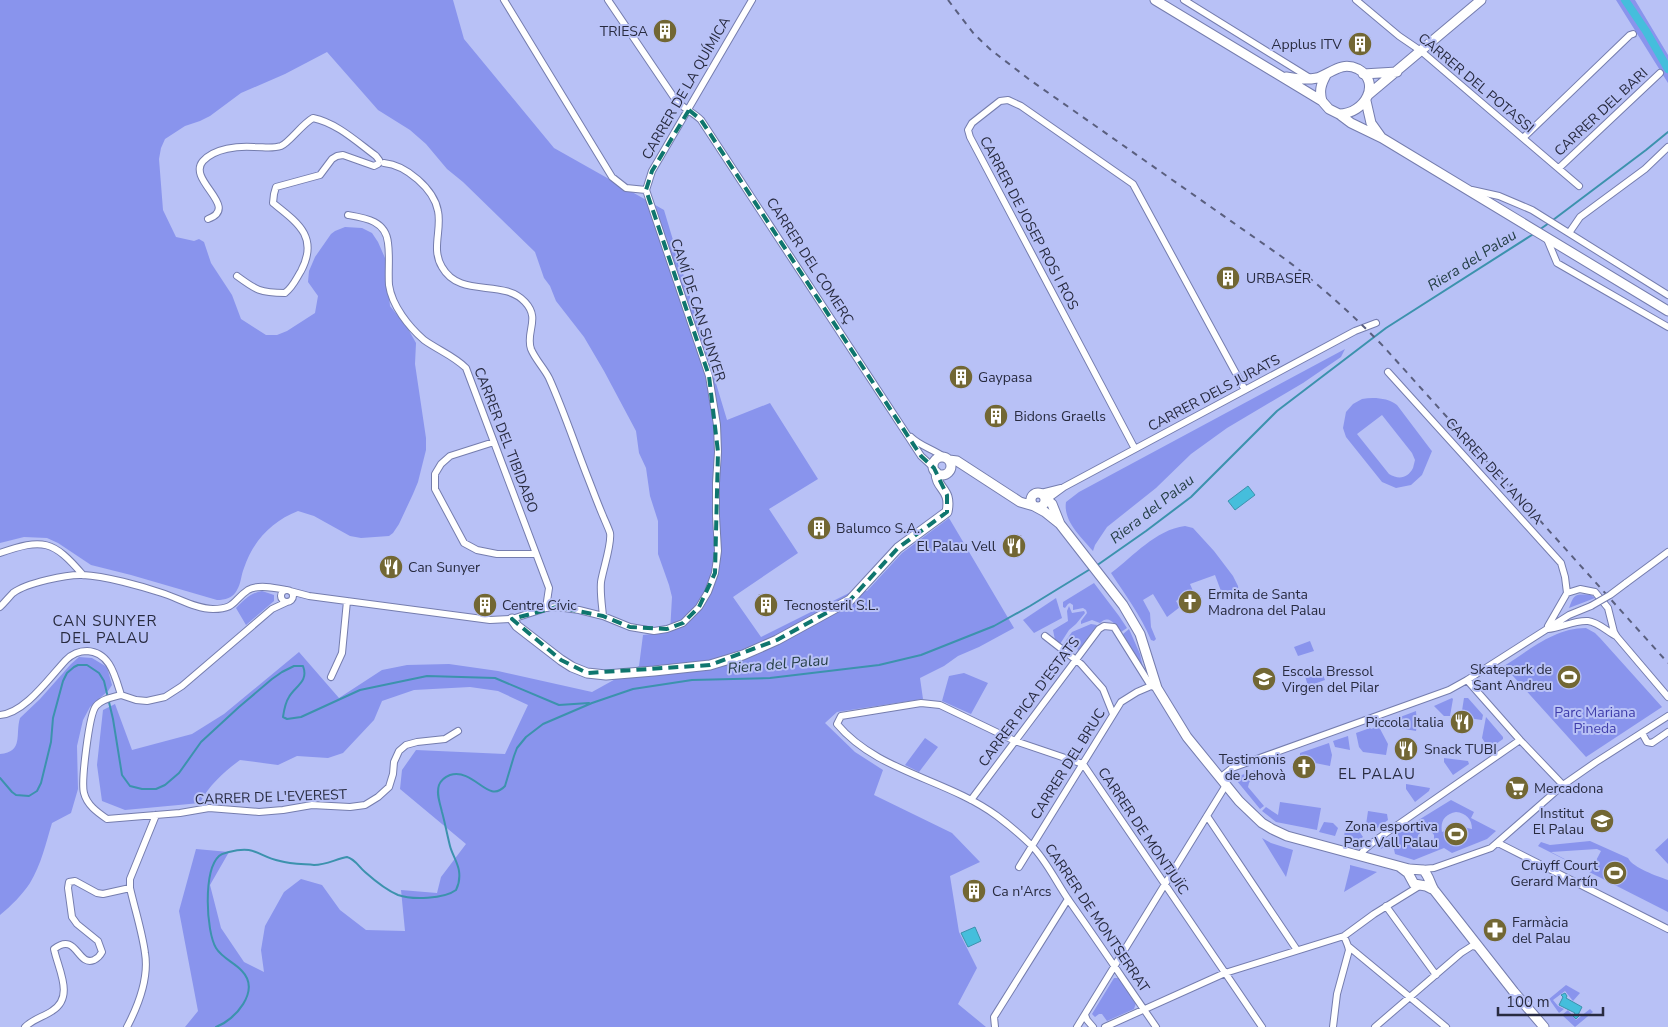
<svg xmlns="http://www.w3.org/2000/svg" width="1668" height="1027" viewBox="0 0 1668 1027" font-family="'Nunito Sans',sans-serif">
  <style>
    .green { fill: #8994ed; fill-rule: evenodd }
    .water { fill: #45bedc; stroke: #3c92ad }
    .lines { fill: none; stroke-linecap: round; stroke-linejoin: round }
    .stream { stroke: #3c92ad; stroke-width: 2 }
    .canal { stroke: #45bedc; stroke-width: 8 }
    .street-casing { stroke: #757dae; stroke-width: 8 }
    .secondary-casing { stroke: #757dae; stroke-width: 11 }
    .street { stroke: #fff; stroke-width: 6 }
    .secondary { stroke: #fff; stroke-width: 9 }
    .rail { stroke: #5a5f7f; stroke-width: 2; stroke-dasharray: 6 6; stroke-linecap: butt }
    .street-bridge-casing { stroke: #757dae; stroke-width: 8; stroke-linecap: butt }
    .street-bridge { stroke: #fff; stroke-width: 6 }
    .marked { fill: none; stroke: #0f766e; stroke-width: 4; stroke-dasharray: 10 6; stroke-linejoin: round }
    .labels { text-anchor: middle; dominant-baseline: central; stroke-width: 4; stroke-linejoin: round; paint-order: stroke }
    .poi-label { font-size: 14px; fill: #282b40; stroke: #b8c1f6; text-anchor: start }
    .street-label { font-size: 14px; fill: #282b40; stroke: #b8c1f6 }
    .park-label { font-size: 14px; fill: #3f3dab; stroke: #b8c1f6 }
    .water-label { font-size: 15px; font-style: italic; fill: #264047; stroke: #b8c1f6 }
    .neighbourhood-label { font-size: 15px; letter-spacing: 1px; fill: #282b40; stroke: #b8c1f6 }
  </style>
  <rect width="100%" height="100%" fill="#b8c1f6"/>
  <!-- green -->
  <path class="green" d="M0 0H453L464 39 554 148 664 210 727 420 770 403 818 479 769 509 798 553 733 597 761 637 851 592 867 591 902 553 949 518 1014 628 979 647 958 656 944 666 920 678 923 699 837 712 825 723 855 752 883 770 874 795 952 833 980 862 950 876 959 932 977 968 958 1004 986 1027H185L198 1011 179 911 196 849 229 852 210 885 221 928 244 962 264 972 261 950 265 926 284 892 301 879 322 885 340 910 366 930 405 931 401 890 437 893 441 877 466 844 400 789 402 770 416 750 505 754 528 705 498 691 470 687 414 690 382 701 374 720 343 753 328 758 297 756 278 765 240 760C224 772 209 785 200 803L125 810 102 801 97 765 103 710 115 704 132 750 192 734 224 714 299 652 339 698 382 670 407 665 449 664 498 671 592 692 639 666 643 635 670 632 672 597 669 585 658 554V521L650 496 646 468 639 453 636 431 604 371 584 337 556 301 550 286 544 278 535 252 463 182 447 169 426 144 410 130 378 110 327 52 285 74 241 93 210 116 200 121 185 126 165 139 161 148 159 159 163 210 176 237 194 241 199 239 204 242 211 263 232 295 241 319 255 328 266 335H277L287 331 315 313 318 296 308 282 309 271 315 257 331 234 335 231 345 227 362 228 372 233 378 242 385 258 390 306 407 327 416 343 415 364 426 438V450L418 482 413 494 399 524 393 533 389 536 361 538 350 536 314 516 298 511C272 521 253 541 244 568 241 575 241 584 237 590 233 598 225 600 217 600L131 575 91 565 58 543 47 538 24 537 0 543Z
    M1616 0H1635L1668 55V83Z
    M1345 349 1341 357 1303 383 1227 428 1191 454 1156 488 1107 527 1095 545 1093 551C1081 537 1063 521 1066 502L1079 492Z
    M1362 399C1374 397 1388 398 1397 405L1431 450 1432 451 1422 475 1411 485 1396 488 1382 482 1346 437 1343 428 1346 412 1353 404ZM1382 415 1412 453 1415 460 1413 468C1408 478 1399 480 1389 474L1357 434Z
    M1185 526 1193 528 1214 551 1233 576 1238 586 1239 596 1233 601 1229 599H1224L1215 575 1190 584 1193 591 1176 601 1180 607 1167 617 1153 594 1143 600 1150 613 1151 627 1156 639 1154 641 1151 640C1140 614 1126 596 1111 573 1134 556 1155 530 1185 526Z
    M1094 583 1119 616 1127 628 1121 632C1115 624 1109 614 1100 623L1092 620 1081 624V621L1087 613 1086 610 1083 608 1073 610V605L1070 603 1068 604 1065 608 1063 607V602Z
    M262 591 274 595V601L246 625 236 608C244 600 250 593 262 591Z
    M1591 595 1595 598 1569 608C1574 594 1575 594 1591 595Z
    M1056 598 1062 618 1034 633 1023 620Z
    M1069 606 1072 613 1084 611 1085 613 1076 624 1069 630 1060 644 1055 640 1053 630 1068 621 1067 611Z
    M1091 624 1097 625 1078 651 1076 642H1074L1073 645H1071L1074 655 1062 646 1072 632Z
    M1586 628 1595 633 1600 638 1662 707 1586 757 1504 666C1530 650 1554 628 1586 628Z
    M1129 629 1140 654 1143 668 1123 634Z
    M1310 641 1314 651 1298 656 1294 647Z
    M79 657 92 658 107 667 112 685 108 691 90 707 83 720 77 746 78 789 71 813 52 823C46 843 41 865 30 883 22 895 11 906 0 915V754C24 752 15 734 20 718L40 699 71 664Z
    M1321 670 1325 680 1308 686 1305 676Z
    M964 673 988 683 971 714 942 701 949 676Z
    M1452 698 1453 699 1450 716H1444L1434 706Z
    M1464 698H1468L1483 715 1482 720 1461 717Z
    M1416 711 1417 724 1416 731 1388 726 1387 722Z
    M1486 717 1503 737V739L1489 749 1482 738Z
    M1378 725 1388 744 1386 755 1363 752 1359 747 1356 733 1370 728 1371 729 1377 727Z
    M1348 736 1350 750 1335 747 1333 741Z
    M925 738 938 747 919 772 905 765Z
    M1329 743 1332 755 1330 766 1300 760V753Z
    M1444 758 1468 761 1469 764 1453 775 1444 762Z
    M1258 769 1249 783 1248 787 1264 806 1260 809 1237 781 1239 776Z
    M1406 784 1430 788 1429 791 1415 802 1406 789Z
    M1451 800 1474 812 1471 818 1496 831 1487 839 1452 853 1444 848 1414 860 1395 854 1392 840 1381 849 1379 848 1378 845ZM1456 812C1466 813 1472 819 1472 829L1457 826 1442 832C1440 821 1445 814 1456 812ZM1423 830 1431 831 1434 835V840L1429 846 1422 845 1418 841V835Z
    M1280 802 1321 808 1317 830 1276 822 1262 811 1266 807 1278 815Z
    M1368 811 1387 814 1388 820 1373 831H1370L1366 825Z
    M1324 822 1333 823 1338 828 1335 836 1319 832Z
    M1351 826 1357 828 1363 837 1357 841 1344 838 1345 830Z
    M1262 838 1271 843 1293 850 1286 877Z
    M1668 838V864L1655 850Z
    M1590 841 1628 858C1633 868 1657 876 1668 880V912L1538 846 1541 842 1550 845ZM1597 849 1601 851 1590 872 1551 852Z
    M1350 865 1377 872 1344 892 1350 868Z
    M1114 978H1119L1136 1003 1134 1009 1107 1021 1102 1014H1099L1095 1017 1092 1014Z
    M1566 985 1580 993 1573 1001 1565 991 1553 1000 1558 1006 1564 1009 1559 1013 1549 999Z
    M1590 1009 1593 1012 1575 1027 1562 1015 1568 1010 1576 1020Z"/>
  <!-- water -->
  <path class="water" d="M1248 486 1255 495 1235 510 1228 501Z
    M975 927 981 941 968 947 961 933Z
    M1565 993 1567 996 1566 998 1582 1007 1578 1015 1579 1016 1576 1019 1573 1016 1575 1013 1559 1005 1563 997 1561 995Z"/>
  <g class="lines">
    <!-- stream -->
    <path class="stream" d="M1553 220 1646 150 1668 132
      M1539 230 1549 223
      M1096 566 1146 531 1191 497 1277 411 1386 328 1535 233
      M0 778 12 792 16 795 29 796 37 791 41 783 51 742 53 718 63 681 67 673 74 667 78 665H87L99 673 104 681 113 719 122 775 130 786 142 789H156L165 785 179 773 201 742 239 707 272 679 282 672 294 666H303C309 682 295 686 289 697 285 703 284 710 283 717L287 719 301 717 360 690 427 676 495 678 559 705 589 703
      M216 1027C235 1020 261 991 242 971 235 963 222 958 216 948 206 931 203 871 219 856 222 853 226 853 229 852 256 845 257 856 280 861 290 864 303 864 314 865 326 865 336 859 347 857 355 859 359 867 365 872 374 880 386 890 398 895 412 900 444 899 456 890 459 884 460 878 459 871 458 863 452 854 450 846 447 834 445 823 442 812 440 803 436 794 439 785 441 780 445 777 450 775 475 768 488 805 505 786L514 756 517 748 526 737 543 724 592 703 633 689 692 680 770 678 879 665 921 655 994 626 1030 606 1092 568"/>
    <!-- canal -->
    <path class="canal" d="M1625 0 1646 31 1668 69"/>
    <!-- street casing -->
    <g class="street-casing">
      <path id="street" d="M504 0 612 177 626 188 646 190
        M608 0 675 99C683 109 692 111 701 120L921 456 934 468
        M1184 0 1310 78
        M1356 0 1399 36 1421 51 1579 186
        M1523 138 1630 35 1633 34
        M384 163C406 165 434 189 438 211 442 230 431 249 442 267 460 299 503 278 525 302 541 319 525 332 531 349 535 359 544 368 549 378 563 409 574 442 586 473 592 488 597 502 603 516 605 521 608 527 610 533 612 544 603 569 601 582 600 593 602 605 603 616
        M1559 168 1660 73
        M1472 190 1499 196 1532 210 1668 295
        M348 215C366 218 386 221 388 243 390 257 388 271 389 285 392 306 409 327 424 340 438 350 454 356 466 368L549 588 546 608
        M208 219C241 207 186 180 203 161 215 148 238 146 254 147 264 147 272 149 281 146 289 143 302 124 313 118 337 123 357 142 376 156L379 160
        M1569 233 1580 217 1645 169 1668 147
        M1547 239 1557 263 1668 327
        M237 276C256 290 260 293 285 293 293 287 296 279 301 271 319 237 298 223 273 203L274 194 276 187 320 175 332 159 337 156 343 155 374 166 378 164
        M1388 372 1561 563 1565 577 1567 593
        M911 437C920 446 933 449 944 457
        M494 442 450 456 441 464 435 474V489L464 543 477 550 497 554H536
        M1135 449 970 137 968 130 972 123 1000 101 1008 100 1021 106 1133 184 1245 390
        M1041 493 1061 488
        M1046 499 1049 498 1064 487 1355 331 1376 323
        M0 553C43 538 53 540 83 575
        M1626 583 1668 552
        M281 596a6 6 0 1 1 12 0a6 6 0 1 1-12 0Z
        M290 591 309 596 490 620 512 619 546 608 557 607 579 610 603 616 630 627 654 631 667 629 683 623 699 607 708 592 715 573 718 551 716 516V483L718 452 717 425 709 376 646 190 652 171 752 0
        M0 607C5 602 9 597 13 593 26 583 68 574 83 575 105 576 141 586 162 593 178 598 196 609 213 609 236 609 233 600 248 590 258 584 276 588 286 590
        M1548 626 1567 593 1580 589 1595 592 1608 608 1614 632 1617 637 1668 697
        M1548 629C1561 628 1574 620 1588 621 1598 622 1608 632 1616 636
        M1045 636 1081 664 1103 689 1113 714
        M331 677 342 653 347 601
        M1467 680 1520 740 1563 785
        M121 695C113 697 102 699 96 706 89 714 81 782 84 793 87 805 97 812 107 819L180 813 209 808 259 812 283 810 312 805 350 807 365 805 378 797 389 787 393 774 394 762 399 751 406 745 417 742 445 739 458 731
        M121 695 136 700 147 701 165 697 182 686 272 609 287 602
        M0 715C25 713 49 678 66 660 72 654 78 651 87 651 110 652 115 676 121 695
        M1642 733 1647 742 1652 743 1668 732
        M1221 777 1232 768 1449 690 1467 680 1569 615 1591 606
        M971 800 1099 629 1104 626 1114 627 1151 686 1157 688
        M1207 816 1297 950
        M1498 843 1668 929
        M1361 854 1364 850 1376 840 1520 740
        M1019 867 1121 702 1137 692 1151 686
        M1422 869 1434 868 1491 848 1563 785 1596 762 1668 716
        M1386 906 1436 975
        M1348 946 1446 1027
        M1085 1015 1087 1020 1093 1027
        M25 1027C33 1019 43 1017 52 1011 75 997 58 969 54 949 77 931 77 967 94 960 98 958 100 956 102 952L98 941 77 924 72 917 68 888 69 882 75 881 97 893 103 894 130 888
        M127 1027C138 1006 149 977 145 953 142 931 135 910 130 888V879L156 815
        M995 1027 994 1017 1068 899
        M1077 1027 1226 785
        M1105 1027 1225 973 1344 936 1374 914 1421 885
        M1156 1027C1127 985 1099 943 1070 902 1057 884 1047 861 1031 845 1021 835 1009 825 997 816 947 779 877 772 837 724L841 716 921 703 940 705 1015 741 1083 764 1262 1027
        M1333 1027 1337 994 1349 950 1348 946 1344 936
        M1375 1027 1461 953 1472 946 1478 947"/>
    </g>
    <!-- secondary casing -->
    <g class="secondary-casing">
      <path id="secondary" d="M1155 0 1322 101 1329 109 1339 114 1351 123 1382 138 1668 311
        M1363 74 1397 72
        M1286 77C1296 79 1307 80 1317 78 1332 73 1341 61 1358 69 1382 82 1365 114 1339 114
        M1368 95 1481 0
        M1322 101C1319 91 1321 84 1326 75
        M1366 101 1371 123 1381 137
        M933 466a9 9 0 1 1 18 0a9 9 0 1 1-18 0Z
        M949 460 957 461 1020 502 1034 506 1045 512 1060 524 1123 605 1140 634 1157 688 1187 737 1239 801 1262 823 1272 829 1287 836 1409 869 1423 870C1429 875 1430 884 1434 890L1514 992 1544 1027
        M1031 500a7 7 0 1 1 14 0a7 7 0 1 1-14 0Z
        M1046 499 1052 504 1060 524
        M512 619 517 626 561 660 572 667 587 673 606 675 654 671 710 665 743 655 777 640 850 600 898 548 947 512C952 488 936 490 936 472
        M1400 867 1408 873 1414 884 1426 886 1432 889"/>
    </g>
    <!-- street -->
    <use href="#street" class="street"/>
    <!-- secondary -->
    <use href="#secondary" class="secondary"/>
    <!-- rail -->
    <path class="rail" d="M948 0 974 34 991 50 1030 80 1285 259C1321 286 1352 314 1384 347L1668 663"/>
    <!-- street-bridge casing -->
    <g class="street-bridge-casing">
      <path id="street-bridge" d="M1591 606 1610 595 1626 583"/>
    </g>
    <!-- street-bridge -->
    <use href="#street-bridge" class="street-bridge"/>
  </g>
  <!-- marked area -->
  <path class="marked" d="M689 110 701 120 921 456 934 468 947 495V512L898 548 850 600 777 640 710 665 587 673 561 660 512 619 557 607 603 616 630 627 667 629 683 623 699 607 715 573 718 452 709 376 646 190 652 171Z"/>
  <!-- icons -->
  <defs>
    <g id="building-disc" transform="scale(1.25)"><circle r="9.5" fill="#726734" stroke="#b8c1f6"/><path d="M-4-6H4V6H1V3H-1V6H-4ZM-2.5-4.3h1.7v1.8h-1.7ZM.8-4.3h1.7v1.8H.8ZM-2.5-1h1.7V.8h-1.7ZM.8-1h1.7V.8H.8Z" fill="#fff"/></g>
    <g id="restaurant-disc" transform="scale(1.25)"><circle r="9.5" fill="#726734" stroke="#b8c1f6"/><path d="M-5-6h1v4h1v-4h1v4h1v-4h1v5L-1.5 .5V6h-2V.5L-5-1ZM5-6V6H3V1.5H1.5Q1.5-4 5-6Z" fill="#fff"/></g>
    <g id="church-disc" transform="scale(1.25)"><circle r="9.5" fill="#726734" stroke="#b8c1f6"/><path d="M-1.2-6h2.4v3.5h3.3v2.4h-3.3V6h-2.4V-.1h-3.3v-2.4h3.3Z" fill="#fff"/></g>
    <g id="stadium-disc" transform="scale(1.25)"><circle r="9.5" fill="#726734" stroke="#b8c1f6"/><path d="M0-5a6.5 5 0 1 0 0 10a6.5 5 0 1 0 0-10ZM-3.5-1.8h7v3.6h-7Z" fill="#fff"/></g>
    <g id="school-disc" transform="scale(1.25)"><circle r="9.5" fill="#726734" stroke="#b8c1f6"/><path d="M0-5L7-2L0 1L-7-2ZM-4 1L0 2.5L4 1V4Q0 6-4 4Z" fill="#fff"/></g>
    <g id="supermarket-disc" transform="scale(1.25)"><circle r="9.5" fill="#726734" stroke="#b8c1f6"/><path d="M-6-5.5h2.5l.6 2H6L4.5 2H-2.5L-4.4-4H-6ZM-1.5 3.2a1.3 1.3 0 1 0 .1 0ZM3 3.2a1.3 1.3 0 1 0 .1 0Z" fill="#fff"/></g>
    <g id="pharmacy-disc" transform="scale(1.25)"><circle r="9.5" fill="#726734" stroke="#b8c1f6"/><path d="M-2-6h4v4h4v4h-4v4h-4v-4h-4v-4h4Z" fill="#fff"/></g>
  </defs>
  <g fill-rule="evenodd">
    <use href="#building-disc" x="665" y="31"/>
    <use href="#building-disc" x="1360" y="44"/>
    <use href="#building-disc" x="1228" y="278"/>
    <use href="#building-disc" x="961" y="377"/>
    <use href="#building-disc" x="996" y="416"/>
    <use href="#building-disc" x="819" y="528"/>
    <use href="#restaurant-disc" x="1014" y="546"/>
    <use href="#restaurant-disc" x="391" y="567"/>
    <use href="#church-disc" x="1190" y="602"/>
    <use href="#building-disc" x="485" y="605"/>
    <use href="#building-disc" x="766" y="605"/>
    <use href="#stadium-disc" x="1569" y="677"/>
    <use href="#school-disc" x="1264" y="679"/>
    <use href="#restaurant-disc" x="1462" y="722"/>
    <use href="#restaurant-disc" x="1406" y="749"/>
    <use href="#church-disc" x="1304" y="767"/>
    <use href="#supermarket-disc" x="1517" y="788"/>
    <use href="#school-disc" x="1602" y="821"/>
    <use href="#stadium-disc" x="1456" y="834"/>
    <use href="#stadium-disc" x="1615" y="873"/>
    <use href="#building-disc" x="974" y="891"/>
    <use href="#pharmacy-disc" x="1495" y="930"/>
  </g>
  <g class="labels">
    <!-- poi labels -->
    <g class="poi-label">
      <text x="648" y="31" text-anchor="end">TRIESA</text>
      <text x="1342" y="44" text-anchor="end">Applus ITV</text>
      <text x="1246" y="278">URBASER</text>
      <text x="978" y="377">Gaypasa</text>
      <text x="1014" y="416">Bidons Graells</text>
      <text x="836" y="528">Balumco S.A.</text>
      <text x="996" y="546" text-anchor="end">El Palau Vell</text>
      <text x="408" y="567">Can Sunyer</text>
      <text x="1208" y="594">Ermita de Santa<tspan x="1208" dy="16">Madrona del Palau</tspan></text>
      <text x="502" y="605">Centre Cívic</text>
      <text x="784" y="605">Tecnosteril S.L.</text>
      <text x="1552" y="669" text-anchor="end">Skatepark de<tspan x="1552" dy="16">Sant Andreu</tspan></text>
      <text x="1282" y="671">Escola Bressol<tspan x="1282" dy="16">Virgen del Pilar</tspan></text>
      <text x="1444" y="722" text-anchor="end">Piccola Italia</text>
      <text x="1424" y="749">Snack TUBI</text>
      <text x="1286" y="759" text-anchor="end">Testimonis<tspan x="1286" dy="16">de Jehovà</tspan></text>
      <text x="1534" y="788">Mercadona</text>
      <text x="1584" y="813" text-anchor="end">Institut<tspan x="1584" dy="16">El Palau</tspan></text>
      <text x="1438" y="826" text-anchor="end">Zona esportiva<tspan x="1438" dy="16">Parc Vall Palau</tspan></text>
      <text x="1598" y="865" text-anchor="end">Cruyff Court<tspan x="1598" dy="16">Gerard Martín</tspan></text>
      <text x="992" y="891">Ca n'Arcs</text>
      <text x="1512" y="922">Farmàcia<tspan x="1512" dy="16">del Palau</tspan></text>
    </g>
    <!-- street labels -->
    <g class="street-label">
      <text transform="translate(1476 83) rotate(40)">CARRER DEL POTASSI</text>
      <text transform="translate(686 88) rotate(-60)">CARRER DE LA QUÍMICA</text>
      <text transform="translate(1601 112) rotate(-43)">CARRER DEL BARI</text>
      <text transform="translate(1029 223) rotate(62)">CARRER DE JOSEP ROS I ROS</text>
      <text transform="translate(810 261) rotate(57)">CARRER DEL COMERÇ</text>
      <text transform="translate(698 310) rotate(72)">CAMÍ DE CAN SUNYER</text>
      <text transform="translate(1214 393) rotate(-28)">CARRER DELS JURATS</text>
      <text transform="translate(506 440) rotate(69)">CARRER DEL TIBIDABO</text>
      <text transform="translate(1494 471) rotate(48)">CARRER DE L'ANOIA</text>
      <text transform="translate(1029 702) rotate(-53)">CARRER PICA D'ESTATS</text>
      <text transform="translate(1068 764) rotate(-58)">CARRER DEL BRUC</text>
      <text transform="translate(271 797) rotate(-2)">CARRER DE L'EVEREST</text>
      <text transform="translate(1143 831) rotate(56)">CARRER DE MONTJUÏC</text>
      <text transform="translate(1097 918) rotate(56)">CARRER DE MONTSERRAT</text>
    </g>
    <!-- park labels -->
    <g class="park-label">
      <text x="1595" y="712">Parc Mariana<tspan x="1595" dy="16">Pineda</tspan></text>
    </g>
    <!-- water labels -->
    <g class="water-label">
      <text transform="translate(1472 260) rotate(-32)">Riera del Palau</text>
      <text transform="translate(1152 509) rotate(-38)">Riera del Palau</text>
      <text transform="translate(778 664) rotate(-5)">Riera del Palau</text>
    </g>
    <!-- neighbourhood labels -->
    <g class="neighbourhood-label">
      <text x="105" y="621">CAN SUNYER<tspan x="105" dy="17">DEL PALAU</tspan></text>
      <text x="1377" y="774">EL PALAU</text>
    </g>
  </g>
  <!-- scale -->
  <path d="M1498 1007v8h105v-8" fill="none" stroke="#282b40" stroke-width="2.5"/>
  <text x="1506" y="1007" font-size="15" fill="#282b40" stroke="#b8c1f6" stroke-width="4" paint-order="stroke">100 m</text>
</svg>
